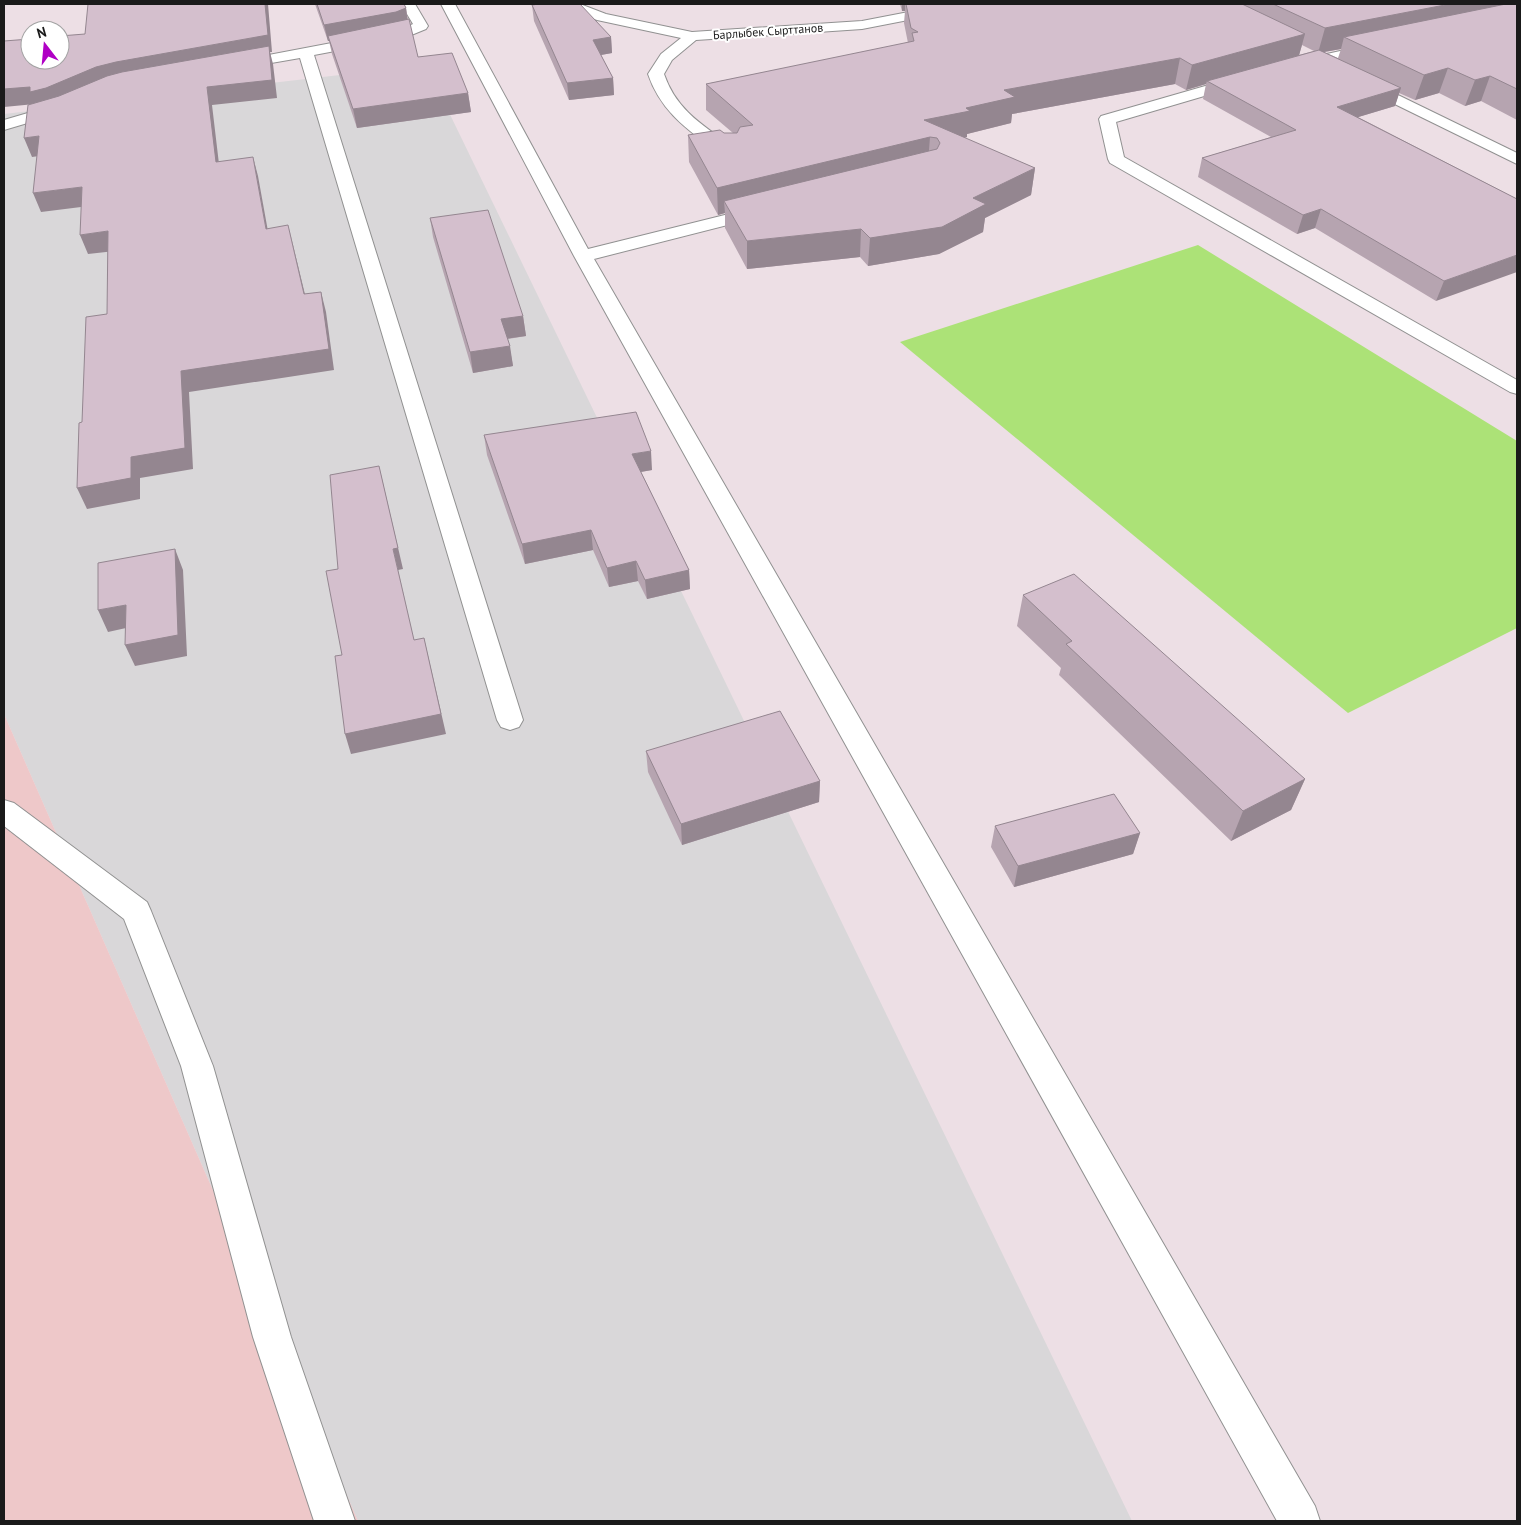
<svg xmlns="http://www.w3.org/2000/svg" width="1521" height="1525" viewBox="0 0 1521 1525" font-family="'PT Sans',sans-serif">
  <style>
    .residential { fill: #d9d7d9 }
    .farmland { fill: #eec8c9 }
    .pitch { fill: #ace277 }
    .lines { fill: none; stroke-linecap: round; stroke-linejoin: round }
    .minor-casing { stroke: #919191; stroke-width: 2 }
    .minor { fill: #fff; fill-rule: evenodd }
    .wall { fill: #b6a4b0; fill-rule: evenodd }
    .shaded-wall { fill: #948690 }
    .building { fill: #d4bfcd; stroke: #948690 }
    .labels { text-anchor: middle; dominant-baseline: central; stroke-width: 4; stroke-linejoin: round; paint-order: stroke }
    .far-street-label { font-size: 12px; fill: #1a1a1a; stroke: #fff }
  </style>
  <rect width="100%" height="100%" fill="#eddfe5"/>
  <!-- residential -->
  <path class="residential" d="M426 65 1132 1521H358L4 714V114Z"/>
  <!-- farmland -->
  <path class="farmland" d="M4 714 358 1521H4Z"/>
  <!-- pitch -->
  <path class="pitch" d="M1198 245 1517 441V628L1348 713 900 342Z"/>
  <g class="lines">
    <!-- minor casing -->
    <g class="minor-casing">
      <path id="minor" d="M401 4H415L428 26 426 29 404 38 314 55 523 720 519 727 510 730 501 727 497 720 300 58 237 69 232 68 230 65 232 62 237 61 400 30 413 24Z
        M441 4H455L588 249 761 206 767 207 770 211 767 215 594 259 1315 1506 1320 1521H1277L574 256Z
        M561 4H580L606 14 692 32 862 21 950 4H977L970 8 862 29 696 40 672 60 664 74C677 112 706 127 737 150L739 154 737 158H725C692 132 662 115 648 74L661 54 681 38 597 20 563 7Z
        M1376 43 1381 44 1383 47 1381 50 1296 69 1291 68 1289 65 1291 62Z
        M1240 76 1245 78 1248 81 1245 84 1116 122 1124 157 1517 380V394L1510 392 1110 163 1108 159 1099 119 1101 116Z
        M1363 78 1517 153V164L1358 86 1355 83 1358 80Z
        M62 103 68 105 70 108 68 111 4 130V120Z
        M4 800 14 803 147 902 151 911 213 1066 291 1337 355 1521H314L253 1337 181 1066 124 919 4 826Z"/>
    </g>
    <!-- minor -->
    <use href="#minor" class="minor"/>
  </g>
  <!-- wall -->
  <path class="wall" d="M315 4H404L406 8 408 20 418 57 468 93 471 112 357 128 332 54 329 41H328Z
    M900 4H1517V120L1481 101 1465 106 1439 93 1415 100 1399 93 1395 106 1358 117 1517 199 1436 301 1315 228 1297 234 1198 177 1202 158 1271 137 1203 99 1206 84 1186 90 1175 84 1012 114 1011 123 967 134V137L964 138 1035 168 1031 195 985 218 983 232 939 254 868 266 860 257 747 269 725 228V213L718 215 689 162 688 135 733 133 706 110V84L908 43 904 23 905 11H902ZM1302 45 1314 51 1299 55ZM1341 49 1338 58 1324 52Z
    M532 5 611 37 612 53 601 55 613 78 614 95 569 100 534 21Z
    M430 218 523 316 526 336 508 339 513 366 473 373 433 237Z
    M484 435 652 470 641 472 689 570 690 589 647 599 638 581 609 587 593 550 525 564 487 455Z
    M1023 595 1305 779 1291 810 1231 841 1059 675 1061 668 1017 626Z
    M646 751 820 781 819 802 682 845 648 772Z
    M995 826 1140 833 1133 854 1014 887 991 847Z"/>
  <!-- shaded-wall -->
  <path class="shaded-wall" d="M265 4H268L272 52H270L273 64 277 98 212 105 221 181 35 104 4 107V89Z
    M902 4H905V11H902Z
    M1450 4H1517L1344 37 1341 49 1318 53 1325 28Z
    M406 8 408 24 328 36 329 41H328L324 25Z
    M1305 34 1298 59 1207 81 1206 84 1186 90 1192 65Z
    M611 37 612 53 595 56 593 40Z
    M1180 58 1175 84 1012 114 1011 123 967 134V137L940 143 937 138 930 137 928 163 724 201 725 213 718 215 717 188 924 120 966 108 1004 90Z
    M1448 68 1439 93 1415 100 1424 75Z
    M1490 76 1481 101 1465 106 1475 80Z
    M613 78 614 95 569 100 567 83Z
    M1401 88 1395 106 1332 125 1337 107Z
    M468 93 471 112 357 128 353 109Z
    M39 136 46 155 32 157 24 138Z
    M253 157 258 176 271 248 266 229Z
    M1035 168 1031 195 985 218 983 232 939 254 868 266 870 238 973 198Z
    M82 187 89 206 41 212 33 193Z
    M1321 209 1315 228 1297 234 1303 215Z
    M288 225 293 245 310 315 304 294Z
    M861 229 860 257 747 269V241Z
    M108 231 115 251 88 254 80 235Z
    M1517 255V272L1436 301 1444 281Z
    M321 292 326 312 334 370 189 392 193 469 140 478V499L87 509 77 488 131 457 181 371Z
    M523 316 526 336 504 339 501 319Z
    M510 346 513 366 473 373 470 352Z
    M651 451 652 470 634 473 632 454Z
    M379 466 403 569 398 570 419 661 393 549Z
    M591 530 593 550 525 564 522 544Z
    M175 549 183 570 187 656 135 666 125 645Z
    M636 561 638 581 609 587 607 568Z
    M689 570 690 589 647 599 645 580Z
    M126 605 135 626 108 632 98 610Z
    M424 638 446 734 351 754 345 734Z
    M1305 779 1291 810 1231 841 1243 811Z
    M820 781 819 802 682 845 681 824Z
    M1140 833 1133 854 1014 887 1018 866Z"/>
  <!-- building -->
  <path class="building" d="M88 4H265L268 35 116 62 96 67 46 88 30 92V87L4 89V41L30 39V60H60V36L85 34Z
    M317 4H404L406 8 396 12 324 25Z
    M539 4H580L611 37 593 40 613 78 567 83 532 5Z
    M906 4H1242L1305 34 1192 65 1180 58 1004 90 1015 97 966 108 970 111 924 120 1035 168 973 198 986 204 942 227 870 238 861 229 747 241 724 201 937 149 940 143 937 138 930 137 717 188 688 135 720 130 724 133H737L740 127 753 125 706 84 914 41 912 33 918 32 911 28Z
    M1273 4H1450L1325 28Z
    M1506 4H1517V89L1490 76 1475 80 1448 68 1424 75 1344 37Z
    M409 19 418 57 452 53 468 93 353 109 328 36Z
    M269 46 272 80 207 87 216 162 253 157 266 229 288 225 304 294 321 292 329 349 181 371 185 448 131 457V478L77 488 79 423 82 422 86 317 107 314 108 231 80 235 82 187 33 193 39 136 24 138 28 105 59 96 107 76 122 72Z
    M1319 50 1401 88 1337 107 1517 199V255L1444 281 1321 209 1303 215 1202 158 1296 130 1207 81Z
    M488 210 523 316 501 319 510 346 470 352 430 218Z
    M636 412 651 451 632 454 689 570 645 580 636 561 607 568 591 530 522 544 484 435Z
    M379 466 398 548 393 549 414 640 424 638 441 714 345 734 335 656 342 655 326 571 338 569 330 475Z
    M175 549 178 635 125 645 126 605 98 610V563Z
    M1074 574 1305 779 1243 811 1066 644 1072 641 1023 595Z
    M780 711 820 781 681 824 646 751Z
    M1114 794 1140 833 1018 866 995 826Z"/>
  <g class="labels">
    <!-- far-street labels -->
    <g class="far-street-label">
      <text transform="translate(768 31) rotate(-4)">Барлыбек Сырттанов</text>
    </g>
  </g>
  <!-- border -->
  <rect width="1521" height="1525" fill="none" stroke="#1a1a1a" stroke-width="10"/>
  <!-- north arrow -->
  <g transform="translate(45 45) rotate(344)"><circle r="24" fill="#ffffff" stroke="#a3a3a3"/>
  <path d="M0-4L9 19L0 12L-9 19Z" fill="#b000c5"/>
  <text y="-8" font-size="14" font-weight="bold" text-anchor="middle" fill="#1a1a1a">N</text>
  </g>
</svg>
